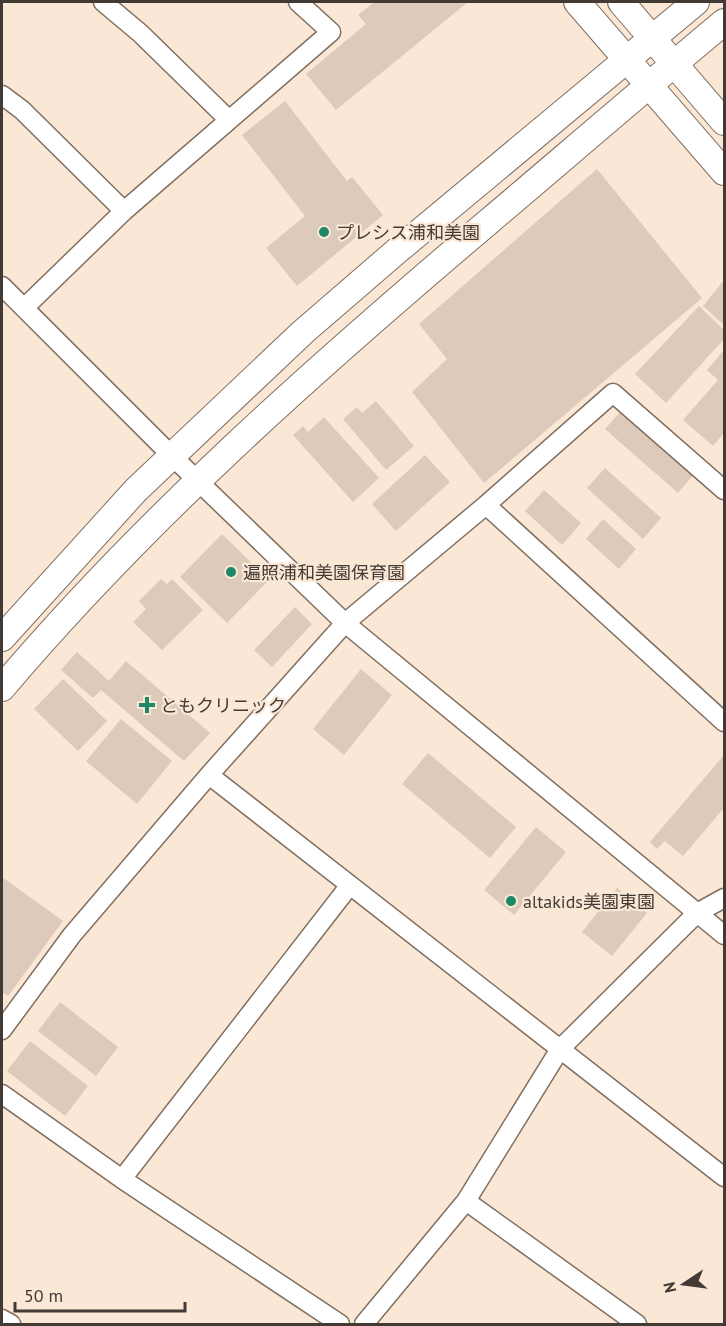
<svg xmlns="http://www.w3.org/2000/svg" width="726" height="1326" viewBox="0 0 726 1326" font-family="'PT Sans','Noto Sans JP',sans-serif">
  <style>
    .building { fill: #decaba }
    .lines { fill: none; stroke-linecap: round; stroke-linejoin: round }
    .street-casing { stroke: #816f60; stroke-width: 21 }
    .secondary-casing { stroke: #816f60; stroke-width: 28 }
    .street { stroke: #fff; stroke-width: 18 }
    .secondary { stroke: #fff; stroke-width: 26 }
    .poi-dot { fill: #1c8866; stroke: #fbe7d6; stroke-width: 2 }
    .labels { text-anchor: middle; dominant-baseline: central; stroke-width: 4.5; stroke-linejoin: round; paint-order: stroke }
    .poi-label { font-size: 18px; fill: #423a34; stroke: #fbe7d6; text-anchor: start }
  </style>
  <rect width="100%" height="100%" fill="#fbe7d6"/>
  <!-- building -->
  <path class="building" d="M374 2H468L336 110 306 74 366 24 358 15Z
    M285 101 347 181 352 177 383 215 297 286 266 248 305 216 242 135Z
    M597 169 702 298 484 483 412 392 447 359 419 324Z
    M724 280V325L703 306Z
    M699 306 724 330V339L666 403 635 374Z
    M724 350V433L713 446 683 420 718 380 707 370Z
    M376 401 414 446 386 470 343 419 357 407 362 413Z
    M622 410 695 473 678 493 605 429Z
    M324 417 379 478 353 502 293 435 303 426 308 432Z
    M425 455 450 482 396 531 372 504Z
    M605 468 661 518 643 539 587 488Z
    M544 490 581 523 562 545 525 511Z
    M603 519 636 549 619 569 586 539Z
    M222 534 269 580 227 623 180 577Z
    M161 579 167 584 172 579 203 610 162 650 133 622 146 609 139 601Z
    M295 607 312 624 272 667 254 650Z
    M77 652 109 681 126 661 210 733 184 761 101 690 93 698 61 670Z
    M361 669 392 695 344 755 313 729Z
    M63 679 107 721 78 751 34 709Z
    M121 719 172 761 137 804 86 761Z
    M428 753 516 827 490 858 402 784Z
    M724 755V808L683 856 665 841 657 849 650 842Z
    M536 827 566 852 514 915 484 890Z
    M2 877 63 921 8 996 2 992V950L3 948 2 946Z
    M617 888 647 913 612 956 582 932Z
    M60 1002 118 1047 96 1076 38 1031Z
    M30 1041 88 1086 65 1116 7 1071Z"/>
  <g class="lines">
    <!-- street casing -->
    <g class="street-casing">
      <path id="street" d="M103 2 140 33 229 120
        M2 95 22 110 124 211
        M2 286 172 456 345 623 724 935
        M24 308 124 211 331 32 298 2
        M486 505 724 722
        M209 775 724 1177
        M2 1030 72 935 209 775 345 623 486 505 613 393 724 490
        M2 1094 122 1179 340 1324
        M122 1179 350 885
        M466 1201 637 1324
        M2 1319 11 1324
        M364 1324 466 1201 560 1049 697 913 724 898"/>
    </g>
    <!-- secondary casing -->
    <g class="secondary-casing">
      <path id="secondary" d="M577 2 724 172
        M621 2 724 122
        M2 638 136 490 303 332 398 250 696 2
        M2 688C147 517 316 368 487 223 566 156 645 88 724 22"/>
    </g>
    <!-- street -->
    <use href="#street" class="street"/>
    <!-- secondary -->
    <use href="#secondary" class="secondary"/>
  </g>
  <!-- markers -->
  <g class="poi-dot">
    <circle cx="324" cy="232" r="6"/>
    <circle cx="231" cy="572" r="6"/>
    <path d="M144 696h6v6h6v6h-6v6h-6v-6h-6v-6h6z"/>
    <circle cx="511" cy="901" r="6"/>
  </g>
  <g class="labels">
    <!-- poi labels -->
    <g class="poi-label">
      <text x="336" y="232">プレシス浦和美園</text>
      <text x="243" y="572">遍照浦和美園保育園</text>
      <text x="160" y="705">ともクリニック</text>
      <text x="523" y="901">altakids美園東園</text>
    </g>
  </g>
  <!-- border -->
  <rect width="726" height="1326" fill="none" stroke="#423a34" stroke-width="6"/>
  <!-- north arrow -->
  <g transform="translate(684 1284) rotate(257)" stroke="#fbe7d6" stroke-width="4.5" paint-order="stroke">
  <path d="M0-4.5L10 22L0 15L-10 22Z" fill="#423a34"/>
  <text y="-9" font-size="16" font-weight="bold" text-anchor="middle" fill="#423a34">N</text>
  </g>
  <!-- scale -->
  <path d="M15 1302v9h170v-9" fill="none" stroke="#423a34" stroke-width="3"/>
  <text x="24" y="1302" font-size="18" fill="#423a34" stroke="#fbe7d6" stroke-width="4.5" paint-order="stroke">50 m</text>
</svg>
